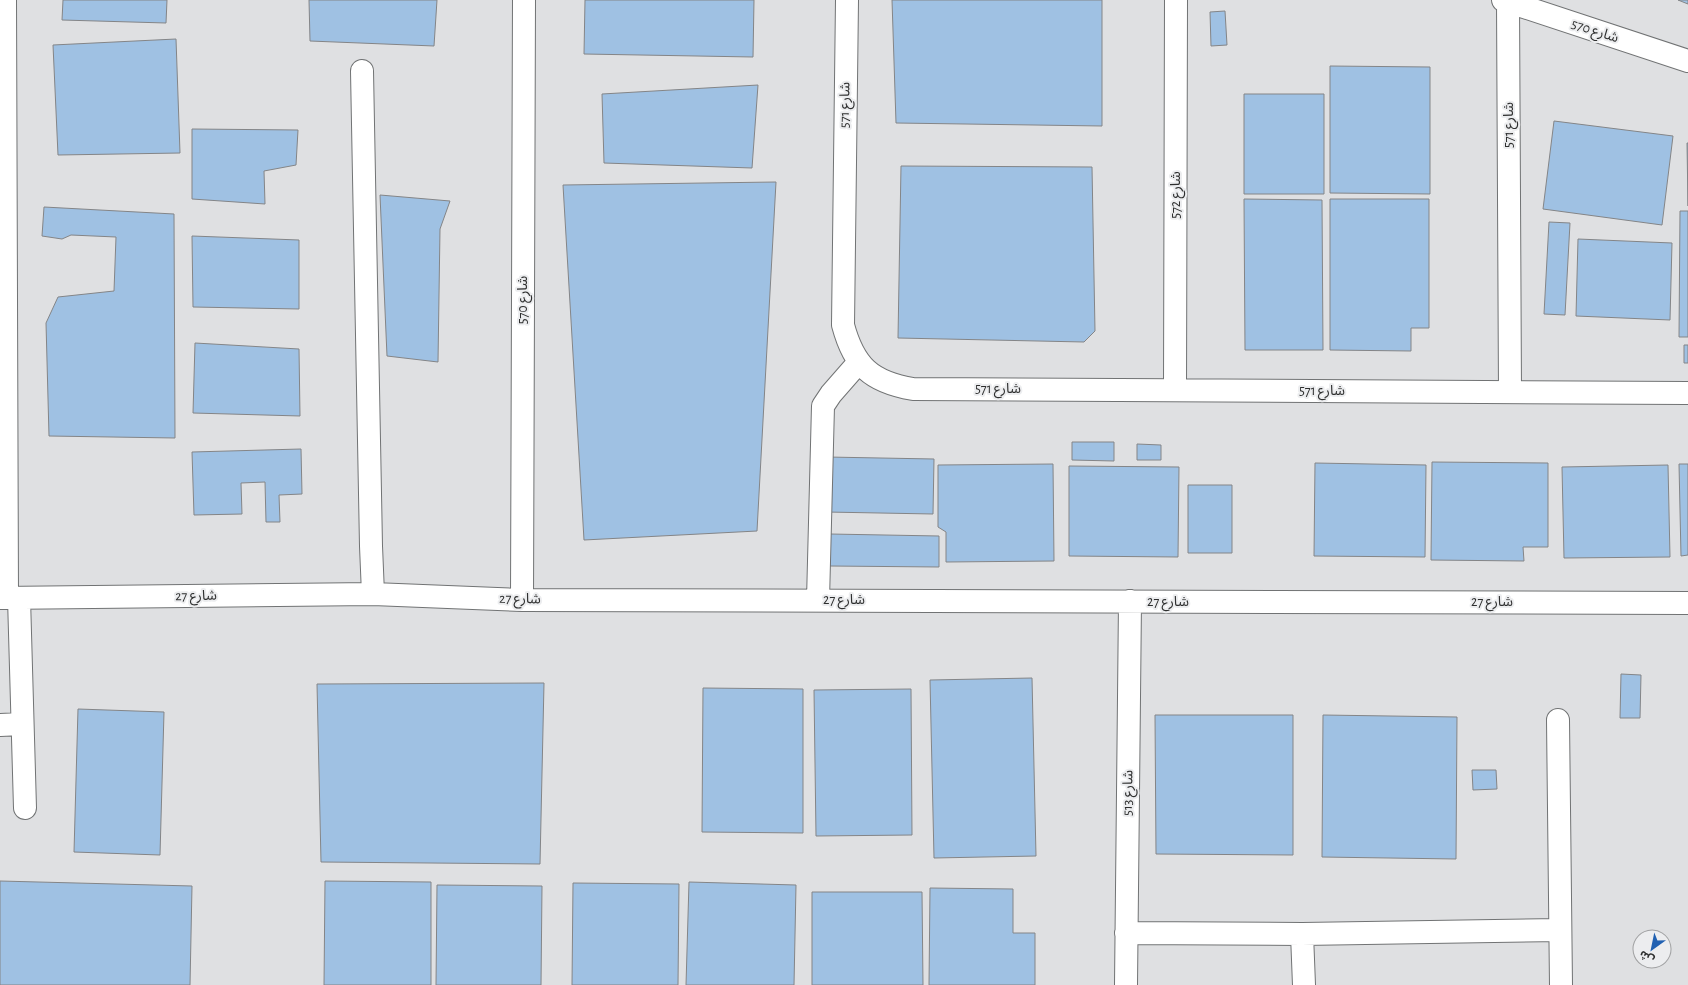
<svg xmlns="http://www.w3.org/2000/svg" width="1688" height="985" viewBox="0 0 1688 985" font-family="'Alegreya Sans','Noto Sans Arabic',sans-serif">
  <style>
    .building { fill: #9fc1e3; stroke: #848587 }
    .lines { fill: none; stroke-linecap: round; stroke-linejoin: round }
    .minor-casing { stroke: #717374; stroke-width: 24 }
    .minor { stroke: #fff; stroke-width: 22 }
    .labels { text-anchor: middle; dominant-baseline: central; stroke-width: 4; stroke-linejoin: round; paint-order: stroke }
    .street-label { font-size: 14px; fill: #2e2f2f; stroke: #ecedef }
  </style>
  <rect width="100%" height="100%" fill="#dfe0e2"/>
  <!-- building -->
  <path class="building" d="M63 0H167L166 23 62 20Z
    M309 0H437L434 46 310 41Z
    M585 0H754L753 57 584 54Z
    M892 0H1102V126L896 123Z
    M1678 0H1688V4Z
    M1225 11 1227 45 1211 46 1210 12Z
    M176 39 180 153 58 155 53 45Z
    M1330 66 1430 67V194L1330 193Z
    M758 85 752 168 604 163 602 94Z
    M1244 94H1324V194H1244Z
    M1554 121 1673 136 1662 225 1543 209Z
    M192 129 298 130 296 165 264 171 265 204 192 199Z
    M1687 143H1688V206Z
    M901 166 1092 167 1095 331 1084 342 898 338Z
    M776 182 757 531 584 540 563 185Z
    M380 195 450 201 440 229 438 362 387 356Z
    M1244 199 1322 200 1323 350H1245Z
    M1330 199H1429V328H1411V351L1330 350Z
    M44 207 174 214 175 438 49 436 46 323 58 297 114 291 116 237 71 235 62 239 42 236Z
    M1680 211H1688V337H1679Z
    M1549 222 1570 223 1565 315 1544 314Z
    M192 236 299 240V309L193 307Z
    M1578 239 1672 243 1670 320 1576 316Z
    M195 343 299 349 300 416 193 413Z
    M1684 345H1688V363H1684Z
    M1072 442H1114V461L1072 460Z
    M1137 444 1161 445V460H1137Z
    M301 449 302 494 279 495 280 522H266L265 482 241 483 242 514 194 515 192 452Z
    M827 457 934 459 933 514 826 512Z
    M1432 462 1548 463V547H1523L1524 561 1431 560Z
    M1315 463 1426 465 1425 557 1314 556Z
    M1053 464 1054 561 946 562V532L938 527V465Z
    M1679 464H1688V555L1681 556Z
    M1668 465 1670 557 1564 558 1562 467Z
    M1069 466 1179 467 1178 557 1069 556Z
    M1188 485H1232V553H1188Z
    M830 534 939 536V567L830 566Z
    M1621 674 1641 675 1640 718H1620Z
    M1032 678 1036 856 934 858 930 680Z
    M544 683 540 864 321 862 317 684Z
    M703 688 803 689V833L702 832Z
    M911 689 912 835 816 836 814 690Z
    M78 709 164 712 160 855 74 852Z
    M1155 715H1293V855L1156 854Z
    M1323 715 1457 717 1456 859 1322 857Z
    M1472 770H1496L1497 789 1473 790Z
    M0 881 192 886 190 985H0Z
    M325 881 431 882V985H324Z
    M689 882 796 885 794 985H686Z
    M573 883 679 884 678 985H572Z
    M437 885 542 886 541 985H436Z
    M930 888 1013 889V933H1035V985H929Z
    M812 892H922L923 985H812Z"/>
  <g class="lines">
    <!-- minor casing -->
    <g class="minor-casing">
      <path id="minor" d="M5 0 7 598
        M847 0 843 325C854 366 871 382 913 389L1688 393
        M1503 0 1688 61
        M1508 2 1510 392
        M362 71 371 546 373 594
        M1175 390 1176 0
        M0 598 373 594 522 600 1688 603
        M19 598 25 808
        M522 600 524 0
        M818 600 823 406 831 394 859 362
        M1558 720 1561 985
        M0 725 22 724
        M1126 933 1302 934 1560 930
        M1302 934 1304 985
        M1126 985 1130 601"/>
    </g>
    <!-- minor -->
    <use href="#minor" class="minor"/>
  </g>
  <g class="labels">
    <!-- street labels -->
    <g class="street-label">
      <text transform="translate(1595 31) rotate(18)">شارع 570</text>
      <text transform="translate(845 105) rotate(-89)">شارع 571</text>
      <text transform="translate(1509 125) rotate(-90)">شارع 571</text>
      <text transform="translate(1176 195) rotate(-90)">شارع 572</text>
      <text transform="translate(523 300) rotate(-90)">شارع 570</text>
      <text x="998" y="389">شارع 571</text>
      <text x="1322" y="391">شارع 571</text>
      <text transform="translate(196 596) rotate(-1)">شارع 27</text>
      <text transform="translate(520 599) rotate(1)">شارع 27</text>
      <text x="844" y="600">شارع 27</text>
      <text x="1168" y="602">شارع 27</text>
      <text x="1492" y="602">شارع 27</text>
      <text transform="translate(1128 793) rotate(-89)">شارع 513</text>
    </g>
  </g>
  <!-- north arrow -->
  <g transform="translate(1652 949) rotate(213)"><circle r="19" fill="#ecedef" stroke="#a0a1a2"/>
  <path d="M0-3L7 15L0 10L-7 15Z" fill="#2161b2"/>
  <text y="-6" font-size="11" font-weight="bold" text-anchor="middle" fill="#2e2f2f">ش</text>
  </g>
</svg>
